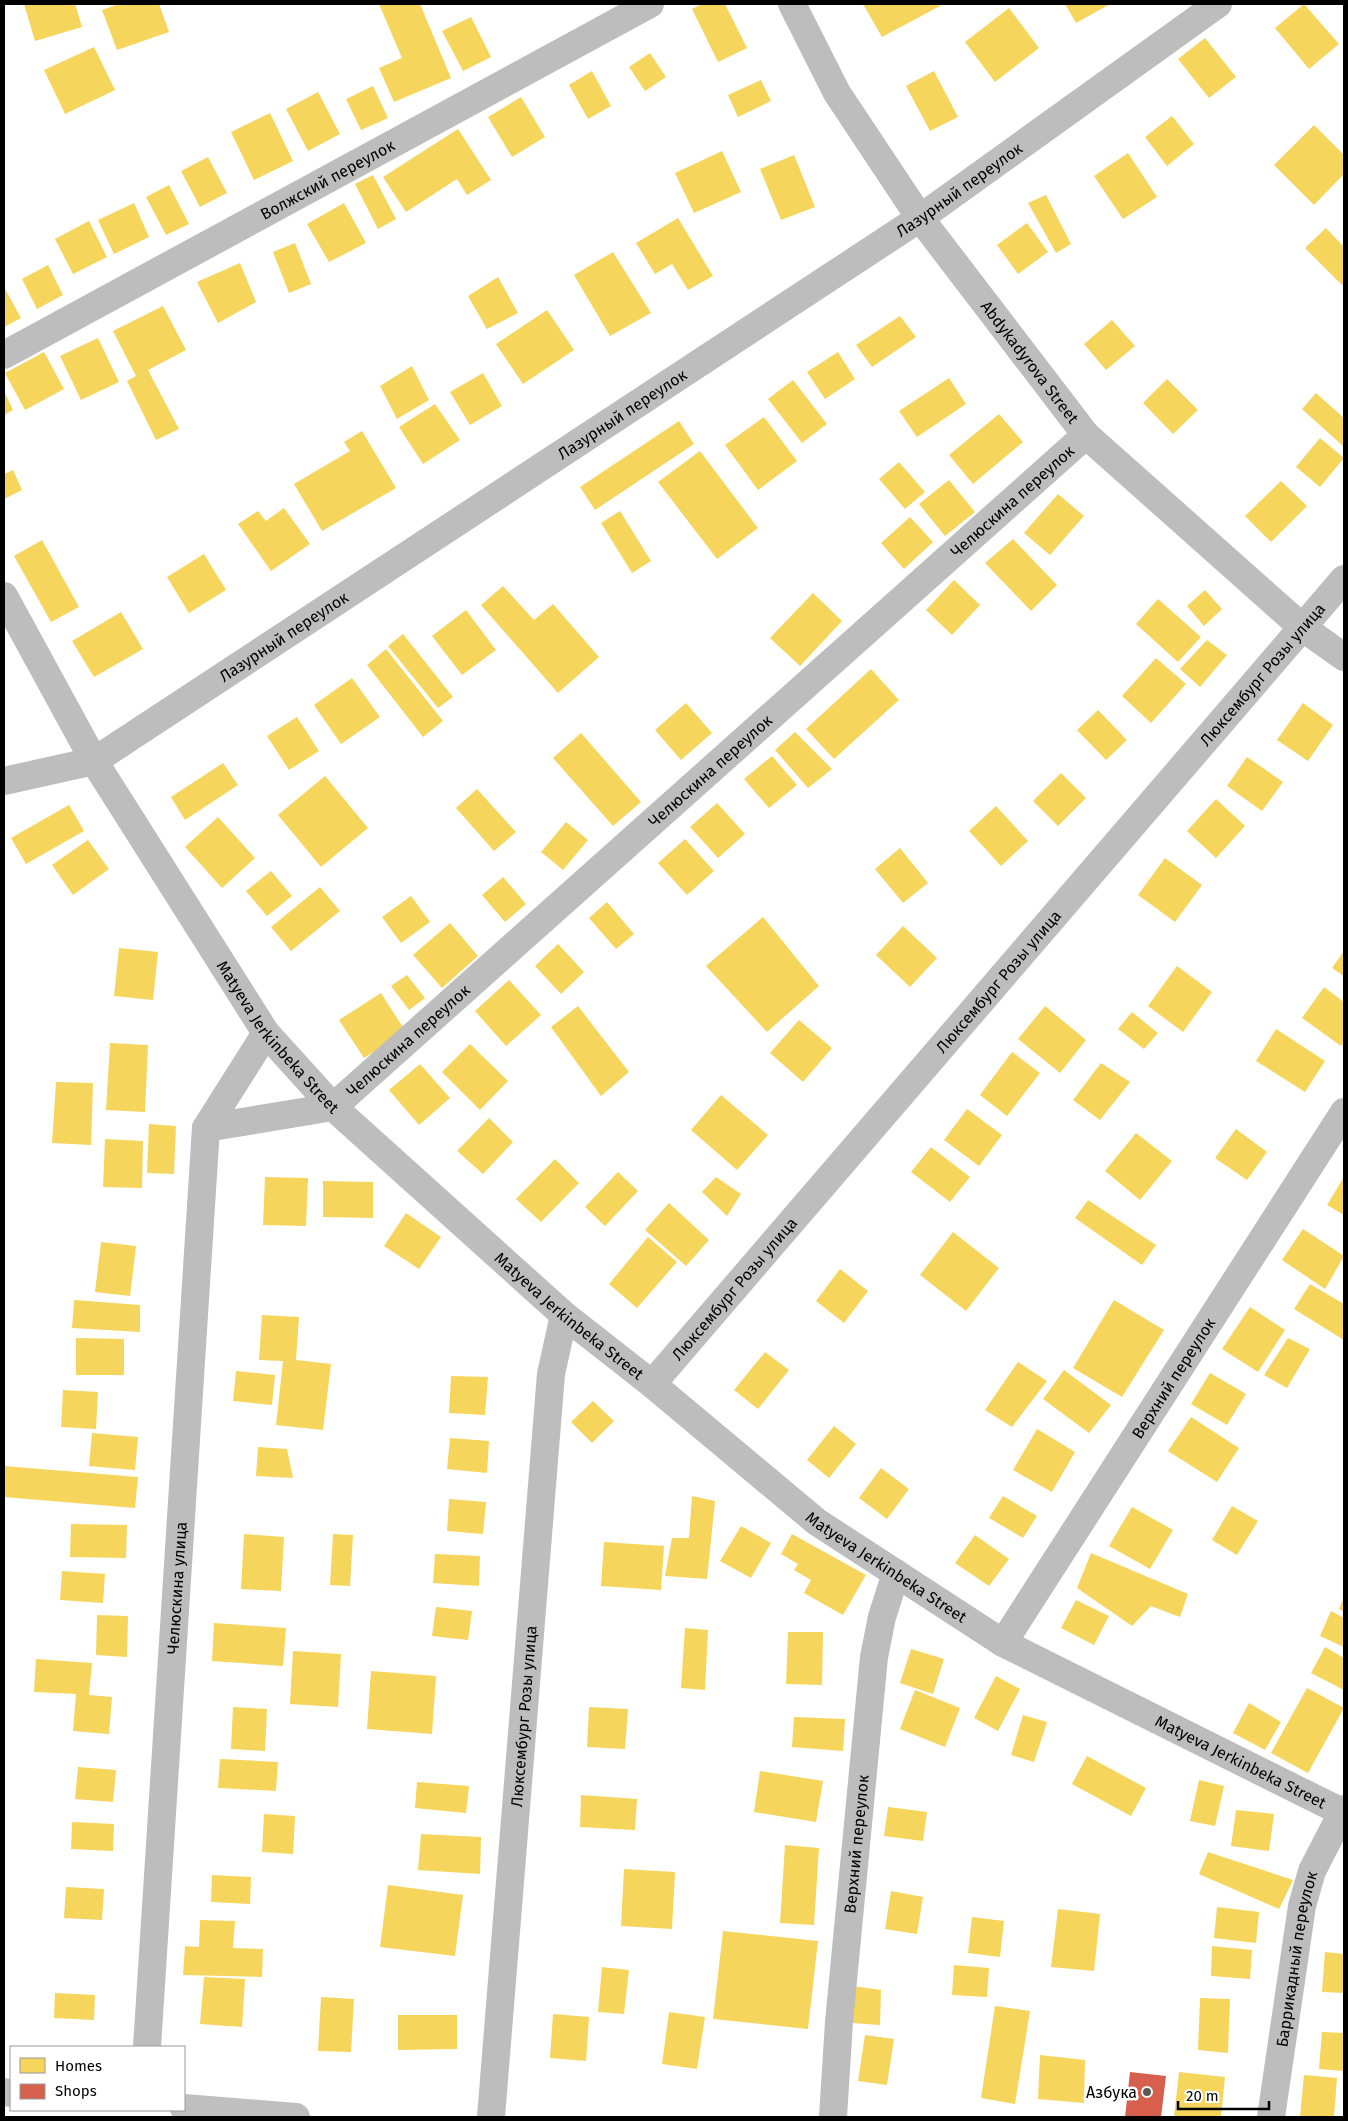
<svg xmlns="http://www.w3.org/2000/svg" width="1348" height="2121" viewBox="0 0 1348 2121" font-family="'Fira Sans',sans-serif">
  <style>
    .homes { fill: #f6d55c }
    .shops { fill: #d6604d }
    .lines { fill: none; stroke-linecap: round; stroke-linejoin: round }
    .street { stroke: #bdbdbd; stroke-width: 28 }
    .secondary { stroke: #bfbfbf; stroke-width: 28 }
    .poi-dot { fill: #595959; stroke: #fff; stroke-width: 2 }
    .labels { text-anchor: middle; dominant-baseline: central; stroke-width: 5; stroke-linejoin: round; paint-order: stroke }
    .street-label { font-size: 16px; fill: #000; stroke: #fff }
    .poi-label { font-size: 16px; fill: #000; stroke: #fff; text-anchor: end }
  </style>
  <rect width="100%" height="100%" fill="#fff"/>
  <!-- homes -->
  <path class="homes" d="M24 4H75L82 27 35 41Z
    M119 4H159L169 32 117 50 102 10Z
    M379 4H420L451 78 394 102 379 68 402 58Z
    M702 4H725L747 48 718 62 692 9Z
    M863 4H939L940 6 882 37Z
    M1065 4H1110L1076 23Z
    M1304 4 1339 44 1309 69 1275 28Z
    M1009 8 1039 48 995 82 965 42Z
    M471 17 491 57 463 71 442 31Z
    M1205 38 1236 77 1209 98 1178 59Z
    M94 47 115 90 65 114 44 70Z
    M650 53 666 77 645 91 629 67Z
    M592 71 611 106 588 119 569 85Z
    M934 71 958 117 930 131 906 86Z
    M761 80 771 101 738 117 728 95Z
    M373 86 388 118 361 130 346 99Z
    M318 92 340 134 308 151 286 109Z
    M521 97 545 137 512 157 488 117Z
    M270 113 293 161 254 180 231 132Z
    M1172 116 1194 144 1167 166 1145 137Z
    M1314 125 1344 155V174L1314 205 1274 165Z
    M458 129 491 180 467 195 457 179 406 212 383 177Z
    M722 151 741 192 694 213 675 173Z
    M1128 153 1157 197 1123 219 1094 176Z
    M794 155 815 207 781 220 760 169Z
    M208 157 227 193 200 207 181 171Z
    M373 175 396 219 378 229 355 184Z
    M169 185 189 224 166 235 146 197Z
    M1046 195 1071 244 1056 253 1028 203Z
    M134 203 149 237 114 254 98 220Z
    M344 203 366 243 329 262 307 224Z
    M678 218 713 276 688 290 672 264 655 274 636 243Z
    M89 221 107 257 73 274 55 239Z
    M1027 223 1048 252 1018 274 997 245Z
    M1326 228 1344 247V283L1342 285 1305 248Z
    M295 243 311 284 289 293 273 252Z
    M613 252 651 313 610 336 574 275Z
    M240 263 256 302 218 323 197 282Z
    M48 265 63 295 37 309 22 279Z
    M498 277 518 313 487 329 468 296Z
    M4 287 21 318 4 327Z
    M163 306 186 350 148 370 179 429 156 440 127 381 136 376 113 331Z
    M547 310 574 350 523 384 496 344Z
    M900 316 916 337 872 367 856 345Z
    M1112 320 1135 346 1106 370 1084 344Z
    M98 338 119 382 81 400 60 356Z
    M44 352 64 389 25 410 5 373Z
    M838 352 855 379 825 399 807 372Z
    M412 366 429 400 397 419 380 386Z
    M483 373 502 406 470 425 450 392Z
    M949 378 966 404 917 437 899 411Z
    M1167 379 1198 410 1173 434 1143 403Z
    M793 380 827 424 802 443 768 399Z
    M4 391 13 410 4 415Z
    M1316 393 1344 418V447L1302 409Z
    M435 404 460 440 423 464 399 427Z
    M999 414 1023 442 973 484 949 455Z
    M764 417 797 461 758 490 725 445Z
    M679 421 694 444 595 510 580 487Z
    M362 431 396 488 322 531 294 484 350 451 344 442Z
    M1320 438 1344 458 1320 487 1296 467Z
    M700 451 758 528 717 559 658 482Z
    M899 462 925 492 905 509 879 479Z
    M13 470 22 490 4 499V474Z
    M949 480 975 512 945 536 919 504Z
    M1281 481 1307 506 1271 542 1245 516Z
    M1058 494 1084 516 1050 555 1024 533Z
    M284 508 310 544 271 571 238 524 258 511 266 521Z
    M620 511 651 561 632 573 601 523Z
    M910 517 933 542 904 569 881 543Z
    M1013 539 1057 585 1031 611 985 563Z
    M42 540 79 607 51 622 14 556Z
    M204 554 226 590 189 613 167 577Z
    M954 580 980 605 952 635 926 610Z
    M503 586 534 620 553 604 599 657 558 693 481 605Z
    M1205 590 1222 609 1204 626 1187 606Z
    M813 593 842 621 800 666 770 638Z
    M1158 599 1201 637 1178 662 1136 624Z
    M466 610 496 650 462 675 432 636Z
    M121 612 143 649 94 677 72 641Z
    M403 634 453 697 438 708 388 646Z
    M1207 640 1227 655 1200 687 1180 669Z
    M386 649 443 721 423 737 367 665Z
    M1156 658 1186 684 1151 723 1122 696Z
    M871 669 899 700 834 759 806 729Z
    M352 678 380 717 341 744 314 705Z
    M686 703 712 733 681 760 655 730Z
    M1303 703 1333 725 1308 761 1277 740Z
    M1098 710 1127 740 1106 760 1077 730Z
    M297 717 319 751 289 770 267 736Z
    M795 732 832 769 808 788 775 750Z
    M581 733 641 802 613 826 553 758Z
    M772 756 797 785 769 808 744 779Z
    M1247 757 1283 782 1262 811 1227 786Z
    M223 763 238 785 185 820 171 797Z
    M1061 773 1086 798 1058 826 1033 801Z
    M325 776 368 828 321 867 278 815Z
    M477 789 516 832 494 851 456 808Z
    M1216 799 1245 826 1216 858 1187 831Z
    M717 803 745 834 718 858 690 827Z
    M69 805 84 831 26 864 11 838Z
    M996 806 1028 841 1001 866 969 831Z
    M218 817 255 858 222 888 185 847Z
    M566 822 588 840 563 870 541 852Z
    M685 839 714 871 687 895 658 863Z
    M88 840 109 869 73 895 52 865Z
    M900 848 928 883 903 903 875 869Z
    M1165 858 1202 885 1175 922 1138 895Z
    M271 871 292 896 267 916 246 891Z
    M503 877 526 904 505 922 482 895Z
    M320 887 340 911 291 951 271 927Z
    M411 896 430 922 401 943 382 917Z
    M607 902 634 934 616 949 589 918Z
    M763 917 819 986 767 1032 706 966Z
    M450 923 478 956 442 988 413 955Z
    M903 926 937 958 910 987 876 955Z
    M558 944 584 972 561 994 535 966Z
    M119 948 158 952 153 1000 114 996Z
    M1344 951V976L1332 968Z
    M1177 966 1212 992 1183 1032 1148 1006Z
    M407 975 425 998 409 1010 391 986Z
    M509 980 541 1015 506 1046 475 1011Z
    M1324 987 1344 1002V1042L1341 1046 1302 1018Z
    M381 993 406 1032 364 1058 339 1020Z
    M578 1006 629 1072 601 1096 551 1027Z
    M1045 1006 1086 1040 1060 1073 1018 1039Z
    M1132 1012 1158 1033 1144 1049 1118 1029Z
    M799 1020 832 1048 803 1082 770 1053Z
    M1276 1029 1325 1061 1305 1092 1256 1061Z
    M110 1043 148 1045 145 1112 106 1110Z
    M470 1044 508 1081 480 1110 442 1072Z
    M1012 1052 1040 1073 1007 1116 980 1095Z
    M1101 1063 1130 1082 1100 1120 1073 1100Z
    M420 1064 450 1098 419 1125 389 1090Z
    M56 1082 93 1083 91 1145 52 1143Z
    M721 1095 768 1135 737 1170 691 1130Z
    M967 1109 1002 1135 979 1166 944 1140Z
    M489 1118 513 1142 483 1174 457 1151Z
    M149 1124 176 1126 174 1174 147 1173Z
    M1236 1129 1267 1152 1247 1180 1215 1158Z
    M1136 1133 1172 1161 1140 1200 1105 1171Z
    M105 1139 143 1141 142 1188 103 1187Z
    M931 1147 970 1177 950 1202 911 1172Z
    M555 1159 579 1183 541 1222 516 1199Z
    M618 1172 638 1191 605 1226 585 1207Z
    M265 1177 308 1178 306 1226 263 1225Z
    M716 1177 741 1194 727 1216 702 1192Z
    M1344 1177V1215L1327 1205Z
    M323 1181 373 1182V1218L323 1217Z
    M1088 1200 1156 1245 1142 1265 1075 1218Z
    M669 1203 709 1240 686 1266 645 1230Z
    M406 1213 441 1237 419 1269 384 1246Z
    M1303 1229 1344 1256 1325 1289 1282 1260Z
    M953 1232 999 1268 966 1311 920 1275Z
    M648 1237 677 1262 637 1308 609 1284Z
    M101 1242 136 1246 130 1296 95 1292Z
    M840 1269 868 1291 844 1323 816 1301Z
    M1310 1284 1344 1304V1340L1294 1309Z
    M74 1300 140 1305V1332L72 1328Z
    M1114 1300 1164 1330 1122 1397 1073 1368Z
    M1250 1307 1285 1330 1258 1372 1222 1349Z
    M262 1315 299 1317 296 1360 331 1364 323 1430 276 1425 283 1361 259 1360Z
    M76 1338 124 1339V1375H76Z
    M1288 1338 1310 1349 1287 1388 1264 1375Z
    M765 1352 789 1370 758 1409 734 1390Z
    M1018 1362 1047 1381 1012 1427 985 1410Z
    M1064 1370 1111 1405 1089 1433 1043 1399Z
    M236 1371 275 1375 272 1405 233 1401Z
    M1210 1373 1246 1394 1227 1425 1191 1404Z
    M451 1376 488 1377 485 1415 449 1413Z
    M63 1390 98 1392 96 1429 61 1427Z
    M593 1401 614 1421 592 1443 571 1422Z
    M1191 1417 1239 1448 1217 1482 1168 1451Z
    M834 1426 856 1444 829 1478 807 1460Z
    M1037 1429 1075 1452 1052 1492 1013 1470Z
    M92 1433 138 1437 135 1470 89 1466Z
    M450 1438 489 1441 487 1473 447 1469Z
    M258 1447 287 1449 293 1478 256 1476Z
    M4 1466 138 1477 135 1508 4 1497Z
    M881 1468 909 1489 887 1519 859 1498Z
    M692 1496 715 1501 707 1579 665 1576 672 1538H689Z
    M1003 1496 1037 1516 1023 1538 989 1518Z
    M449 1499 486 1502 483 1534 447 1531Z
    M1232 1506 1258 1521 1237 1555 1212 1540Z
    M1132 1507 1173 1530 1150 1569 1109 1546Z
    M71 1524 127 1525 126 1558 70 1557Z
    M741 1526 771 1543 751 1578 720 1561Z
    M244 1534 284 1537 281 1591 241 1589Z
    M333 1534 353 1535 350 1586 330 1585Z
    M792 1534 866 1575 843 1615 804 1593 811 1580 794 1570 798 1564 781 1554Z
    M975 1535 1009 1559 989 1586 955 1563Z
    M604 1542 664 1546 661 1590 601 1586Z
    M1091 1553 1188 1594 1180 1617 1151 1606 1132 1626 1077 1588Z
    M435 1554 480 1556 479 1586 433 1583Z
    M62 1571 105 1574 103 1603 60 1600Z
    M1344 1597V1612L1339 1609Z
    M1076 1600 1109 1616 1094 1645 1061 1628Z
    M436 1607 472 1611 468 1640 432 1636Z
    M1331 1611 1344 1618V1647L1320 1636Z
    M97 1615 128 1616 127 1657 96 1655Z
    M214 1623 286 1628 283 1666 212 1661Z
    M685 1628 708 1630 705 1690 681 1688Z
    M788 1632H823L822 1685 786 1684Z
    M1325 1647 1344 1658V1690L1311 1673Z
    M911 1649 944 1659 933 1694 900 1683Z
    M293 1651 341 1654 338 1707 290 1704Z
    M36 1659 92 1663 89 1695 112 1697 109 1734 73 1731 76 1694 34 1692Z
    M371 1671 436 1676 432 1734 367 1729Z
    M996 1676 1020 1689 998 1731 974 1718Z
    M1307 1688 1344 1708 1308 1773 1271 1753Z
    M915 1690 960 1708 945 1747 900 1729Z
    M1249 1703 1281 1722 1265 1750 1233 1733Z
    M233 1707 267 1709 265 1751 231 1749Z
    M589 1707 628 1709 625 1749 587 1747Z
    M1023 1715 1047 1722 1034 1762 1011 1755Z
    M794 1717 845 1719 843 1751 792 1747Z
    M1087 1756 1146 1788 1131 1816 1072 1784Z
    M220 1759 278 1762 276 1791 218 1788Z
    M78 1767 116 1770 113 1802 75 1799Z
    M760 1771 823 1781 816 1822 754 1812Z
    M1199 1780 1224 1786 1215 1826 1190 1821Z
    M417 1782 469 1786 466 1813 415 1808Z
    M581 1795 637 1799 635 1830 580 1827Z
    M888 1807 927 1812 923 1841 884 1836Z
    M1236 1810 1274 1814 1269 1851 1231 1846Z
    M264 1814 295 1816 293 1854 262 1852Z
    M72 1822 114 1824 113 1851 71 1849Z
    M421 1834 481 1837 480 1874 418 1870Z
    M785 1845 819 1848 814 1925 780 1923Z
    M1208 1852 1293 1880 1279 1909 1199 1874Z
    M624 1869 675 1872 672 1929 621 1926Z
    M212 1875 251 1877 250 1904 211 1902Z
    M388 1885 463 1895 455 1956 380 1947Z
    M66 1887 104 1889 102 1920 64 1918Z
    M891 1891 923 1897 917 1934 885 1929Z
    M1217 1907 1259 1912 1256 1943 1214 1938Z
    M1058 1909 1100 1914 1094 1971 1051 1967Z
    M972 1917 1004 1921 1000 1957 968 1953Z
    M200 1920 235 1921 233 1948 263 1949 262 1977 183 1975 185 1946 199 1947Z
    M723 1931 818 1941 808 2029 713 2019Z
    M1212 1946 1252 1950 1250 1979 1211 1976Z
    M1325 1952 1344 1954V1993L1322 1992Z
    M954 1965 989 1968 987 1997 952 1995Z
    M602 1967 629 1970 624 2014 598 2012Z
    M204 1977 245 1979 242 2027 200 2024Z
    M853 1986 881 1990 880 2025 852 2023Z
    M55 1993 95 1995 94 2020 54 2018Z
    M321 1997 354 1999 351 2052 318 2051Z
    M1200 1998 1230 1999 1228 2053 1198 2050Z
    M995 2006 1030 2011 1015 2104 981 2098Z
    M669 2012 705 2017 697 2069 662 2064Z
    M553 2014 589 2017 586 2061 550 2058Z
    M398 2015H457V2049L398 2050Z
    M1322 2032 1344 2033V2071L1319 2069Z
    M865 2035 894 2039 887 2085 858 2081Z
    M1040 2055 1085 2060 1084 2103 1038 2099Z
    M1179 2072 1225 2077 1221 2117H1174Z
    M1304 2075 1337 2078 1334 2117H1300Z"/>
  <!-- shops -->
  <path class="shops" d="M1130 2072 1166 2076 1161 2117H1125Z"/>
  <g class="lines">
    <!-- street -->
    <g class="street">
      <path id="s1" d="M792 4 837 93 920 218 1086 435 1303 628 1344 657"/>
      <path id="s2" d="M4 355 650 4"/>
      <path id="s3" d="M4 596 94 761 266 1033 333 1107 564 1315 652 1384 817 1522 1003 1643 1344 1813"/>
      <path id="s4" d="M4 781 94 761 920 218 1218 4"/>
      <path id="s5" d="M206 1128 333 1107 1086 435"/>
      <path id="s6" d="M652 1384 1344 579"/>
      <path id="s7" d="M1003 1643 1344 1112"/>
      <path id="s8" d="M147 2047 206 1128 266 1033"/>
      <path id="s9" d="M491 2117 551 1374 564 1315"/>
      <path id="s10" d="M833 2117 839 2022 874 1657 882 1617 896 1573"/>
      <path id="s11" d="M1271 2117 1302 1906 1312 1871 1344 1809"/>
    </g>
    <!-- secondary -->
    <path class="secondary" d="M4 2092 11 2093
      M184 2108 296 2117"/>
  </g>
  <!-- markers -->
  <circle class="poi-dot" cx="1147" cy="2092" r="5"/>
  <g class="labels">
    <!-- street labels -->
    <g class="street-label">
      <text stroke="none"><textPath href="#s2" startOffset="368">Волжский переулок</textPath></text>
      <text stroke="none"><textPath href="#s4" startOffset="1129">Лазурный переулок</textPath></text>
      <text stroke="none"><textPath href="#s1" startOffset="431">Abdykadyrova Street</textPath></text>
      <text stroke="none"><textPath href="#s4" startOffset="724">Лазурный переулок</textPath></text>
      <text stroke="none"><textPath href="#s5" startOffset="1039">Челюскина переулок</textPath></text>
      <text stroke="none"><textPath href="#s4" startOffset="319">Лазурный переулок</textPath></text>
      <text stroke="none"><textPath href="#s6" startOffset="936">Люксембург Розы улица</textPath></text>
      <text stroke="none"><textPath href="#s5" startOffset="634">Челюскина переулок</textPath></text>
      <text stroke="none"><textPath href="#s6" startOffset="531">Люксембург Розы улица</textPath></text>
      <text stroke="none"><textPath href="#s3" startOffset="520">Matyeva Jerkinbeka Street</textPath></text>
      <text stroke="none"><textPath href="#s5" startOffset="229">Челюскина переулок</textPath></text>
      <text stroke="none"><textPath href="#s6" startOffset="126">Люксембург Розы улица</textPath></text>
      <text stroke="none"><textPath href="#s3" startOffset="925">Matyeva Jerkinbeka Street</textPath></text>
      <text stroke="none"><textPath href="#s7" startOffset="315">Верхний переулок</textPath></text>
      <text stroke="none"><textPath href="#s3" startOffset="1330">Matyeva Jerkinbeka Street</textPath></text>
      <text stroke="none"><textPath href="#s8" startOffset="460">Челюскина улица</textPath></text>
      <text stroke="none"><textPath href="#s9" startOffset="402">Люксембург Розы улица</textPath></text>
      <text stroke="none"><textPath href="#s3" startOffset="1735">Matyeva Jerkinbeka Street</textPath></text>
      <text stroke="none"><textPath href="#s10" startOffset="274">Верхний переулок</textPath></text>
      <text stroke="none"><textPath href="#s11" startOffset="160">Баррикадный переулок</textPath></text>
    </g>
    <!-- poi labels -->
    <g class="poi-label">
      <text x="1137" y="2092">Азбука</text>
    </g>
  </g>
  <!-- border -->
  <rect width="1348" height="2121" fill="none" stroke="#000000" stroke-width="10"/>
  <!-- legend -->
  <rect x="10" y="2046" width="175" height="65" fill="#ffffff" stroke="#999999"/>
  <rect x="20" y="2058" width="25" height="15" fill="#f6d55c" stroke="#999999"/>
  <text x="55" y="2071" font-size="15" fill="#000000">Homes</text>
  <rect x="20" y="2084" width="25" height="15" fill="#d6604d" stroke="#999999"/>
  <text x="55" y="2096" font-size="15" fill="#000000">Shops</text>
  <!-- scale -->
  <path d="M1178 2101v8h91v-8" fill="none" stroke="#000000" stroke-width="2.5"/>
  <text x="1186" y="2101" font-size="15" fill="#000000" stroke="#ffffff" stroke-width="4" paint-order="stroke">20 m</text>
</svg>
